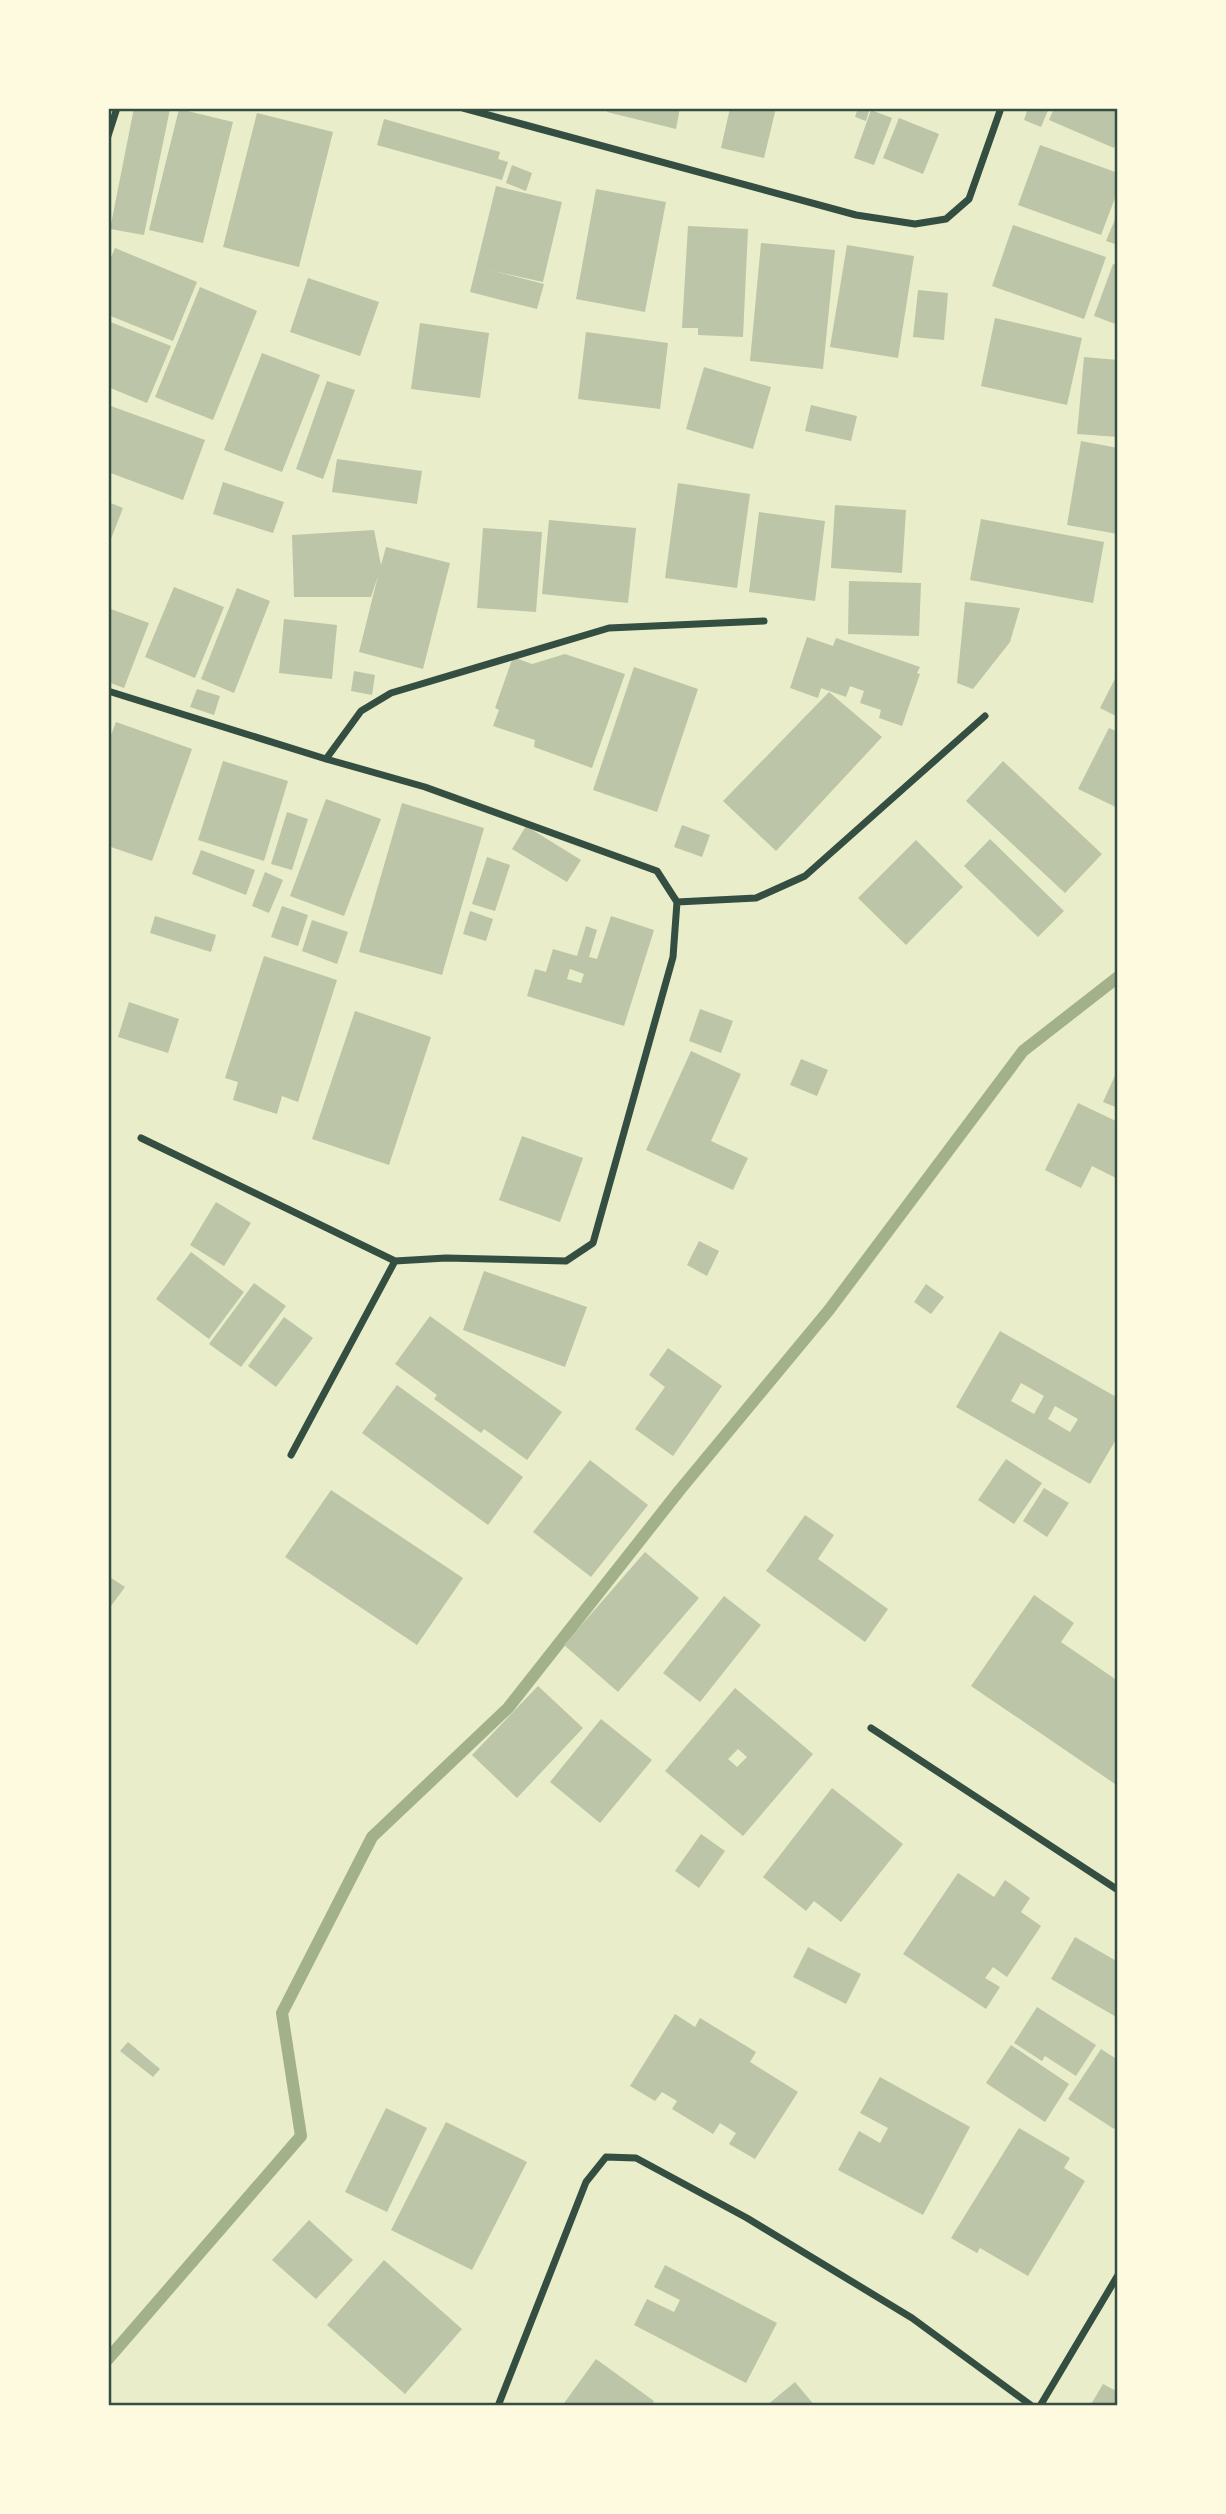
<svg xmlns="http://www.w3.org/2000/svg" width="1226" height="2514" viewBox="0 0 1226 2514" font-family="'Golos Text',sans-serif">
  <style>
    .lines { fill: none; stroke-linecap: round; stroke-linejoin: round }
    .stream { stroke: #a3b18a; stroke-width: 12 }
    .building { fill: #bcc5a7; fill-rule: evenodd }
    .minor { stroke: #344e41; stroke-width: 7 }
    .neatline { fill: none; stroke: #344e41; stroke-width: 2.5 }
  </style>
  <rect width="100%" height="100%" fill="#e9edc9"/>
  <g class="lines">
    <!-- stream -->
    <path class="stream" d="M108 2359 301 2136 282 2013 372 1837 508 1708 679 1491 829 1310 1023 1051 1118 977"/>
  </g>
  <!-- building -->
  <path class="building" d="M134 108 170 109 144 235 110 229Z
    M608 108H680L676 129 607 112Z
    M730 108H776L764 158 721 148Z
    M858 108H870L866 121 855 117Z
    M1028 108H1049L1041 127 1024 120Z
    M1054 108H1118V139L1114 148 1049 120Z
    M179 109 233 122 203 243 149 230Z
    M871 110 892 118 874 165 854 158Z
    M257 113 333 132 299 267 223 247Z
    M899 118 939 134 923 174 883 158Z
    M384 119 500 152 498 159 508 162 502 180 377 145Z
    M1040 145 1118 173V190L1101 235 1018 205Z
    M512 165 532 173 526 191 506 183Z
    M496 186 562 202 543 282 489 270 544 284 537 309 470 292Z
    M596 189 666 202 645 312 576 299Z
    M1118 212V245L1106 241Z
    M1013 225 1106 257 1084 319 992 286Z
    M688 226 748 229 743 337 698 335V328H682Z
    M761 243 835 250 823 369 750 361Z
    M847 245 914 256 898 358 830 347Z
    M115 248 197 282 173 341 108 315V264Z
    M1113 264 1118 265V325L1094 316Z
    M308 278 379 302 360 356 290 332Z
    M200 287 257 311 213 420 155 397Z
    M918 290 948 293 944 340 913 337Z
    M995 318 1082 338 1067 405 981 386Z
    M108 321 171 346 147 403 108 387Z
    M420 323 489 333 480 398 411 389Z
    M586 332 668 343 660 409 578 399Z
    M262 353 320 375 282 472 224 450Z
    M1084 357 1118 360V437L1077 434Z
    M704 367 771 387 753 449 686 429Z
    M327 381 355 390 323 479 296 469Z
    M108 405 205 440 183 500 108 472Z
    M811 405 857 416 851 441 805 431Z
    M1081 441 1118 448V534L1067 525Z
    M337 459 422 471 417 504 332 492Z
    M223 482 284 502 273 533 213 514Z
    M678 483 750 494 737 588 665 578Z
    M108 502 123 508 109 544H108Z
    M835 505 906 510 902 573 831 568Z
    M759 512 825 521 815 601 749 592Z
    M981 519 1104 542 1093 603 970 580Z
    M549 520 636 528 628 603 542 594Z
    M483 528 542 532 536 612 477 608Z
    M374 530 381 565 386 547 450 563 423 669 359 652 378 576 371 597H294L292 535Z
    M849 581 921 583 919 636 848 634Z
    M174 587 224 607 195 678 145 657Z
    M237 588 270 601 234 693 201 679Z
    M965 602 1020 608 1010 642 973 689 957 683Z
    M108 608 149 623 124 688 108 682Z
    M284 619 337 625 332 679 279 673Z
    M807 637 833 646 836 638 920 667 917 673 920 674 902 726 879 718 881 710 860 703 864 691 850 686 846 697 821 688 818 698 790 688Z
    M565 654 625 674 592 768 534 747 535 740 493 726 499 710 495 708 513 657 532 664Z
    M634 667 698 689 657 812 593 790Z
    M354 671 375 675 372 695 351 691Z
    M1118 673V717L1100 708Z
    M197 689 220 696 214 715 190 707Z
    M829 692 882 737 776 851 723 801Z
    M116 722 192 749 152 861 108 846V743Z
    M1109 728 1118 732V808L1078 789Z
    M223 761 288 781 264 861 198 840Z
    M1003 761 1102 854 1065 893 966 801Z
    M326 799 381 819 344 916 290 896Z
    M402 803 484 828 442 975 359 952Z
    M287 812 308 819 292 870 271 864Z
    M682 825 710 835 702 857 674 847Z
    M526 826 581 860 567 882 512 849Z
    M990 839 1064 911 1038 937 964 866Z
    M916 840 963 887 906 945 858 898Z
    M201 850 255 870 246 895 192 874Z
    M487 857 510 865 495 911 472 904Z
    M265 872 283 880 269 913 252 906Z
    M282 906 308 915 298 946 271 937Z
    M470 911 493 919 486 941 463 934Z
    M155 916 216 935 211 952 150 933Z
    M611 916 654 930 624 1026 527 996 535 969 546 972 553 949 577 956 586 926 597 930 589 957 597 959ZM570 969 584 974 581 983 567 979Z
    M312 920 348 932 337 964 302 951Z
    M264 956 337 980 298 1102 282 1096 277 1114 233 1100 238 1082 225 1078Z
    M129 1002 179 1019 168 1053 118 1037Z
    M700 1009 733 1021 721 1053 689 1041Z
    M355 1011 431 1037 389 1165 312 1139Z
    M691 1051 741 1074 711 1141 748 1158 733 1190 646 1150Z
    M801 1059 828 1070 817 1096 790 1085Z
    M1118 1069V1108L1103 1102Z
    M1078 1103 1118 1122 1116 1178 1092 1166 1081 1188 1045 1170Z
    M522 1136 583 1158 560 1222 499 1200Z
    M216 1202 251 1223 224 1266 190 1245Z
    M699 1241 719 1251 707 1276 687 1265Z
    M191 1252 244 1292 209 1339 156 1299Z
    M484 1271 587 1307 565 1367 463 1330Z
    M254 1283 286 1306 241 1367 209 1344Z
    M926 1284 944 1297 931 1314 914 1302Z
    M430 1316 562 1412 527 1460 484 1429 481 1433 434 1399 437 1395 395 1364Z
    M284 1317 313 1338 276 1387 248 1366Z
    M1000 1331 1118 1398V1436L1090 1484 956 1407ZM1021 1383 1044 1396 1034 1414 1011 1401ZM1055 1406 1078 1419 1070 1432 1048 1419Z
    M668 1348 722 1386 673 1456 635 1429 665 1387 649 1375Z
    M397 1385 523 1477 488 1525 362 1433Z
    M1006 1459 1042 1483 1014 1524 978 1500Z
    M590 1460 648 1505 591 1577 533 1532Z
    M1044 1488 1069 1503 1047 1537 1023 1521Z
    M331 1490 463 1578 417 1645 285 1557Z
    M805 1515 834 1535 818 1559 888 1609 865 1642 766 1571Z
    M645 1552 699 1598 618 1692 564 1645Z
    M108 1576 125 1587 108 1610Z
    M1034 1595 1074 1623 1061 1642 1118 1681V1786L971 1686Z
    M724 1596 761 1625 700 1702 663 1673Z
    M538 1686 583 1728 517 1798 472 1755Z
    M735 1688 813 1754 743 1836 665 1771ZM738 1749 747 1757 737 1767 728 1759Z
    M601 1719 652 1760 600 1823 550 1782Z
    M832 1788 903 1844 841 1922 814 1901 806 1911 763 1877Z
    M701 1834 725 1851 699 1888 675 1871Z
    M958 1873 994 1897 1005 1880 1030 1898 1021 1912 1041 1926 1007 1977 993 1967 985 1978 1000 1987 986 2009 903 1954Z
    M1075 1937 1118 1962V2018L1051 1979Z
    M808 1947 861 1974 846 2004 793 1977Z
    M1037 2007 1096 2045 1076 2076 1045 2056 1042 2061 1014 2043Z
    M675 2014 695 2027 700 2018 756 2052 750 2062 798 2092 755 2159 729 2144 736 2133 720 2123 713 2134 672 2109 677 2101 662 2092 655 2101 630 2086Z
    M128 2042 160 2069 153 2077 120 2051Z
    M1011 2045 1069 2084 1045 2122 986 2083Z
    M1101 2049 1118 2060V2124L1114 2129 1068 2099Z
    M880 2077 970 2127 923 2215 838 2170 859 2131 880 2143 888 2128 860 2113Z
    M386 2108 427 2128 387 2212 345 2192Z
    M446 2122 527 2162 472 2270 391 2230Z
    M1019 2128 1070 2158 1064 2168 1085 2181 1028 2276 980 2248 977 2253 951 2238Z
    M309 2220 353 2260 316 2299 272 2260Z
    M384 2260 462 2329 405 2394 327 2325Z
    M665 2265 777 2323 746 2383 634 2325 647 2299 674 2312 680 2300 654 2287Z
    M596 2359 654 2401 650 2406H562Z
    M795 2382 815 2406H766Z
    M1103 2384 1118 2392V2406H1090Z"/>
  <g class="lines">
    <!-- minor -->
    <path class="minor" d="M463 108 856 215 915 224 946 219 969 199 1001 108
      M108 136 117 108
      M108 691 326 759 425 787 657 871 677 902 673 957 593 1243 566 1261 446 1258 395 1261 291 1455
      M326 759 361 711 391 693 609 628 764 621
      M677 902 756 898 805 876 985 716
      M141 1138 395 1261
      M871 1728 1118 1890
      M498 2406 586 2182 606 2157 636 2158 747 2218 912 2318 1032 2406
      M1040 2406 1118 2275"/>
  </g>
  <!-- border -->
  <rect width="1226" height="2514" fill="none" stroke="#fefae0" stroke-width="220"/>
  <rect x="110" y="110" width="1006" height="2294" class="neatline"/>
</svg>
